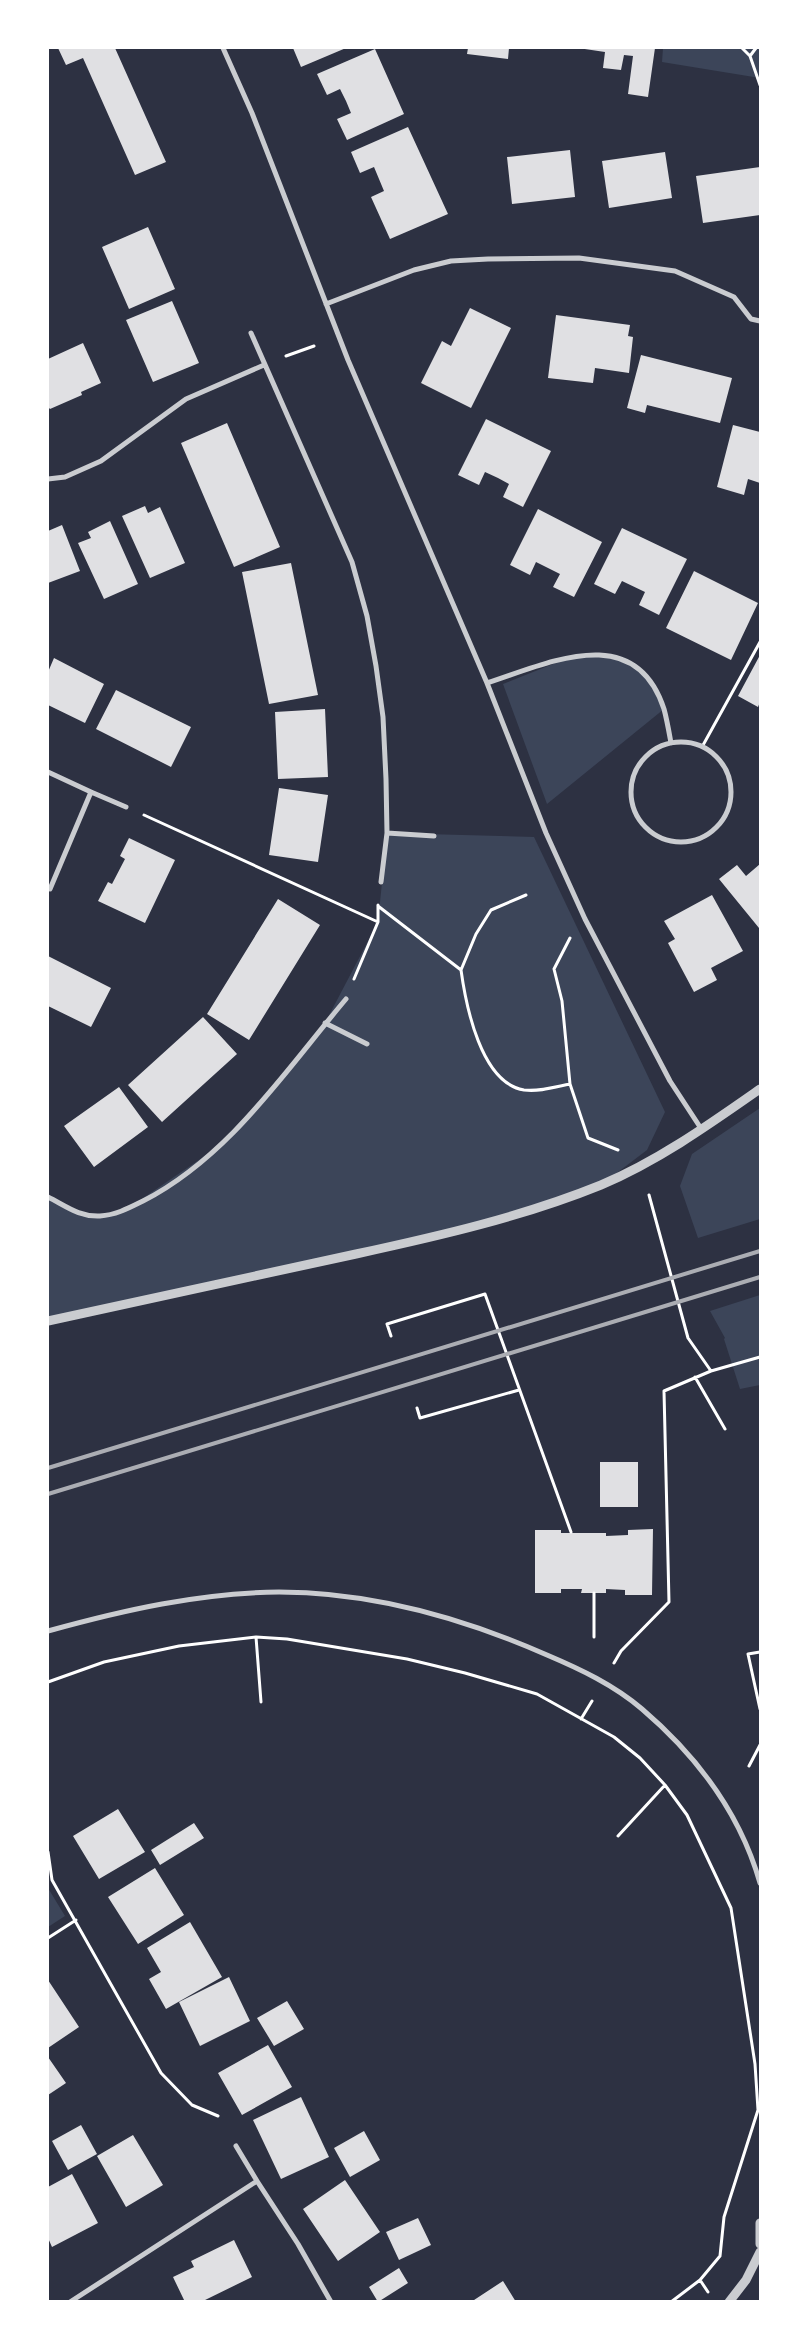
<svg xmlns="http://www.w3.org/2000/svg" width="808" height="2349" viewBox="0 0 808 2349" font-family="Manrope,sans-serif">
  <style>
    .green { fill: #3c4559 }
    .building { fill: #e0e0e3 }
    .lines { fill: none; stroke-linecap: round; stroke-linejoin: round }
    .path { stroke: #fff; stroke-width: 3 }
    .minor { stroke: #caccd0; stroke-width: 5 }
    .tertiary { stroke: #caccd0; stroke-width: 9 }
    .rail { stroke: #abadb3; stroke-width: 4 }
  </style>
  <rect width="100%" height="100%" fill="#2d3142"/>
  <!-- green -->
  <path class="green" d="M663 48H760V78L662 62Z
    M573 656H614L645 674 664 709 547 804 503 684Z
    M387 833 534 837 665 1112 647 1150 601 1185 450 1233 48 1322V1197L70 1210 99 1216 130 1207 215 1149 275 1087 325 1023 378 922Z
    M760 1108V1219L698 1238 680 1186 692 1154Z
    M760 1295V1385L740 1389 724 1339 725 1338 710 1311Z
    M48 1888 65 1916 48 1927Z"/>
  <!-- building -->
  <path class="building" d="M58 48H115L166 162 135 175 83 58 66 65Z
    M293 48H346L301 67Z
    M468 48H509L508 59 467 54Z
    M578 48H655L648 97 628 94 633 56 624 55 621 70 603 68 605 52Z
    M375 49 404 114 347 140 337 119 351 113 346 101 340 89 327 95 317 74Z
    M408 127 448 214 390 239 371 197 384 191 374 167 360 173 351 152Z
    M570 150 575 197 512 204 507 157Z
    M665 152 672 198 609 208 602 161Z
    M760 167V215L703 223 696 176Z
    M148 227 175 289 129 309 102 247Z
    M172 301 199 363 153 382 126 320Z
    M470 308 511 328 471 408 421 383 442 341 451 346Z
    M556 315 630 325 628 336 633 337 629 373 595 368 593 383 548 378Z
    M83 343 101 383 81 392 82 395 50 409 48 407V359Z
    M641 355 732 378 720 423 647 405 645 413 627 408Z
    M486 419 551 451 523 507 503 497 509 484 498 478 485 472 479 485 458 475Z
    M227 423 280 547 234 567 181 443Z
    M733 425 760 432V483L748 479 744 495 717 487Z
    M145 506 148 513 160 507 185 563 150 578 122 516Z
    M538 509 602 542 574 597 553 587 560 574 536 562 530 575 510 565Z
    M110 521 138 584 104 599 78 543 91 538 88 532Z
    M62 525 80 571 48 583V531Z
    M622 528 687 559 659 615 639 605 645 592 622 581 615 594 594 584Z
    M291 563 318 695 269 704 242 572Z
    M694 571 758 603 731 660 666 628Z
    M760 655V702L758 707 738 696Z
    M54 658 104 684 85 723 48 705V672Z
    M116 690 191 727 171 767 96 729Z
    M325 709 328 777 278 779 275 712Z
    M279 788 328 795 318 862 269 855Z
    M129 838 175 860 145 923 98 901 108 882 112 884 125 859 120 856Z
    M760 864V927L759 928 719 879 737 865 746 876Z
    M712 895 743 951 711 968 717 980 694 992 668 943 675 939 664 921Z
    M278 899 320 925 249 1040 207 1014Z
    M48 956 111 988 91 1027 48 1006Z
    M203 1017 237 1054 162 1122 128 1085Z
    M119 1087 148 1127 94 1167 64 1126Z
    M600 1462H638V1507H600Z
    M653 1529 652 1595H625V1590L606 1589V1593H581L582 1589H561V1593H535V1530H561V1533H606V1536L628 1535V1530Z
    M118 1809 145 1852 99 1879 73 1836Z
    M194 1823 204 1838 160 1865 151 1850Z
    M155 1868 184 1915 138 1944 108 1897Z
    M190 1922 222 1977 166 2009 149 1979 161 1972 147 1948Z
    M229 1977 250 2021 200 2046 179 2002Z
    M48 1980 79 2027 48 2048Z
    M287 2001 304 2029 274 2046 257 2018Z
    M268 2045 292 2087 242 2115 218 2073Z
    M48 2057 66 2083 48 2095Z
    M301 2097 329 2157 281 2179 253 2120Z
    M81 2125 97 2154 68 2170 52 2141Z
    M364 2131 380 2160 350 2177 334 2148Z
    M133 2135 163 2185 126 2207 97 2156Z
    M72 2174 98 2223 52 2247 48 2238V2187Z
    M345 2180 380 2232 338 2261 303 2209Z
    M418 2218 431 2245 399 2260 386 2232Z
    M234 2240 252 2277 201 2302H185L173 2277 194 2267 191 2261Z
    M399 2268 408 2283 378 2302 369 2287Z
    M503 2281 516 2302H471Z"/>
  <g class="lines">
    <!-- path -->
    <path class="path" d="M742 48 750 56
      M756 48 750 56 760 85
      M286 356 314 346
      M702 747 760 642
      M144 815 378 922
      M378 906 461 970 476 934 491 910 526 895
      M570 938 554 969 562 1001 570 1084 588 1138 618 1150
      M461 970C466 1006 481 1083 524 1090 539 1092 555 1087 570 1084
      M354 979 378 922V905
      M649 1195 688 1338 711 1371
      M391 1336 387 1324 485 1294 571 1532
      M695 1377 725 1429
      M417 1408 420 1418 519 1390
      M594 1593V1637
      M256 1637 261 1702
      M760 1652 748 1654 760 1709
      M614 1663 621 1651 669 1602 664 1391 711 1371 760 1357
      M48 1682 104 1662 179 1646 256 1637 287 1639 407 1659 465 1673 537 1694 614 1737 640 1758 665 1785 687 1815 731 1908 755 2064 758 2110 724 2217 720 2256 700 2280 671 2302
      M581 1719 592 1701
      M749 1766 760 1745
      M618 1836 665 1785
      M48 1852 52 1880 161 2073 192 2105 218 2116
      M48 1938 76 1920
      M700 2280 708 2292"/>
    <!-- minor -->
    <path class="minor" d="M223 48 252 113 348 360 487 683 546 833 585 919 670 1081 702 1130
      M326 304 414 270 451 261 488 259 579 258 675 271 734 297 751 319 760 321
      M251 333 352 562 367 616 376 666 383 717 386 779 387 833 381 882
      M48 479 65 477 101 461 186 399 264 365
      M487 683C549 663 635 620 664 709 667 720 669 732 671 743
      M631 792a50 50 0 1 1 100 0a50 50 0 1 1-100 0Z
      M48 772 91 792 50 889
      M91 792 126 807
      M387 833 434 836
      M325 1023 367 1044
      M48 1197C66 1206 79 1217 100 1216 116 1215 129 1208 143 1201 229 1157 285 1071 346 999
      M48 1631C124 1610 199 1593 279 1592 371 1592 463 1618 547 1655 580 1669 614 1685 642 1709 697 1756 740 1813 760 1883
      M236 2146 257 2181
      M70 2302 257 2181 298 2244 331 2302"/>
    <!-- tertiary -->
    <path class="tertiary" d="M48 1321C150 1298 253 1277 356 1254 439 1236 522 1217 601 1185 658 1161 710 1124 760 1089
      M760 2223V2244
      M729 2302 746 2280 760 2252"/>
    <!-- rail -->
    <path class="rail" d="M48 1468 760 1251
      M48 1494 760 1277"/>
  </g>
  <!-- border -->
  <rect width="808" height="2349" fill="none" stroke="#ffffff" stroke-width="98"/>
</svg>
